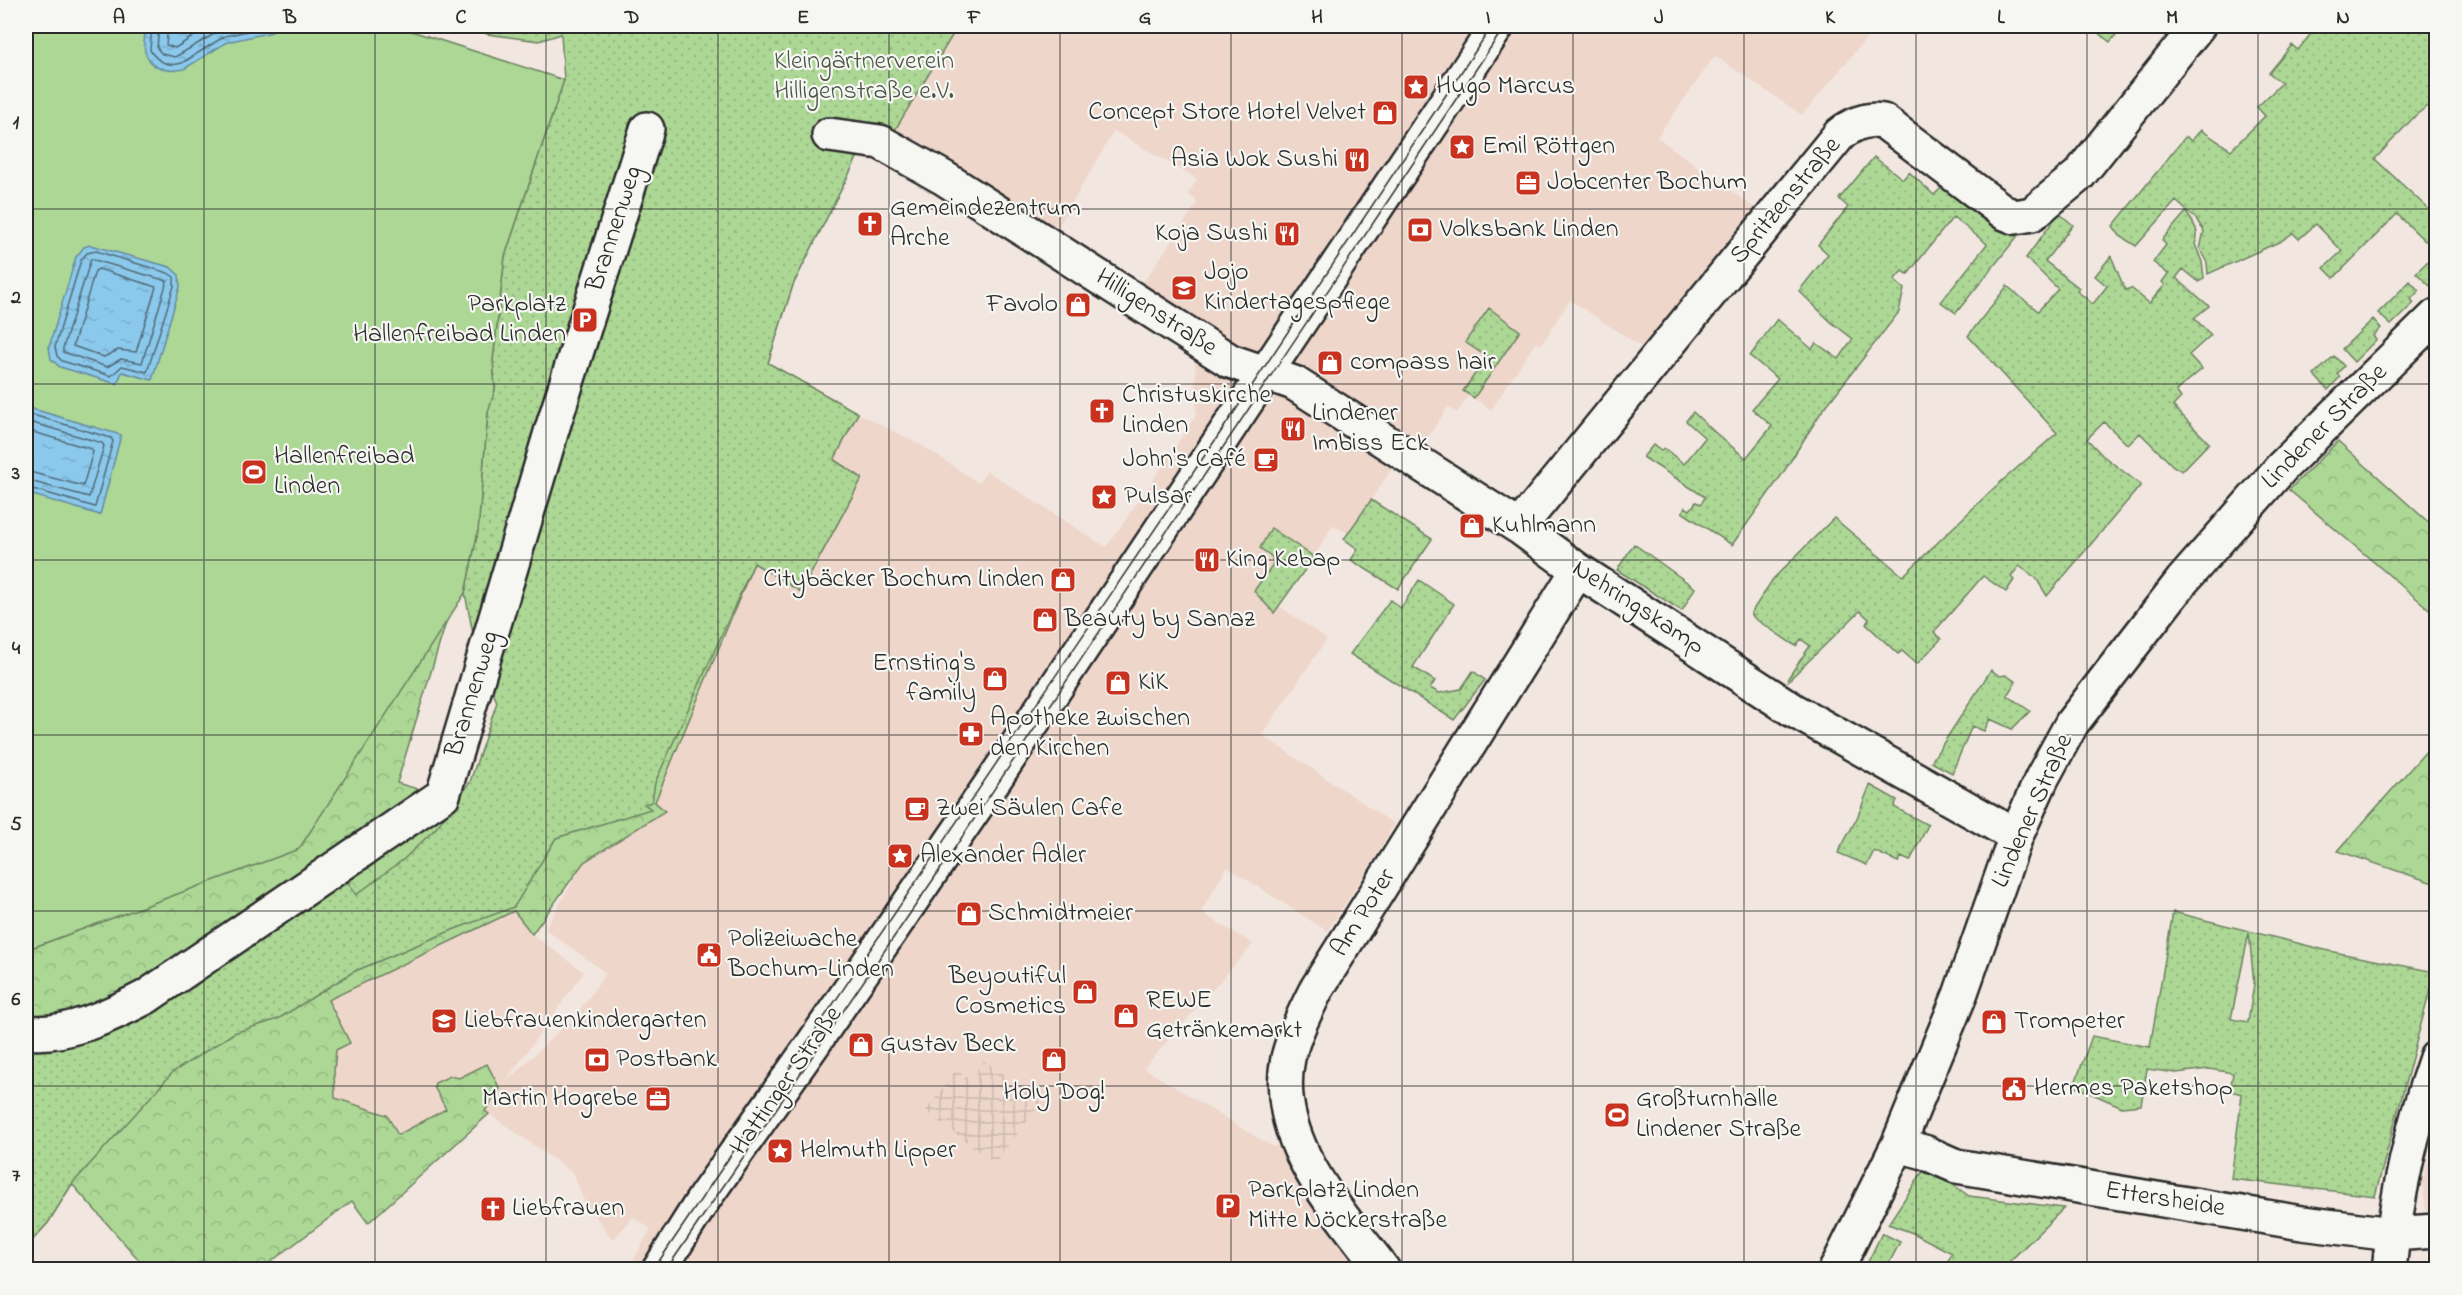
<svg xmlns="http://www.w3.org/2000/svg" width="2462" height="1295" viewBox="0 0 2462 1295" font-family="'Indie Flower',sans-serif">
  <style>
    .built { fill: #eed6cb }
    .industrial { fill: url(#industrial-grid) }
    .forest { fill: url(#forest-crowns); stroke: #6c8160; stroke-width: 1.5 }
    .park { fill: url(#park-dots); stroke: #6c8160; stroke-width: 1.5; fill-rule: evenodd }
    .pitch { fill: #acd795; stroke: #6c8160; stroke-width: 1.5 }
    .water { fill: url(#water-ripples); stroke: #658a9f; stroke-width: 1.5 }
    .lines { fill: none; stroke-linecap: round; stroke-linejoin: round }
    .shore { stroke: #516a78; stroke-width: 1.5 }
    .minor-casing { stroke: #2b2b2b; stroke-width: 38 }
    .major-casing { stroke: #2b2b2b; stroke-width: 38 }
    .minor { stroke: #f6f6f2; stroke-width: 33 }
    .major { stroke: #f6f6f2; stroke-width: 33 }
    .tram { stroke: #2b2b2b; stroke-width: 1.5 }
    .grid { fill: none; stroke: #2b2b2b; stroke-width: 1.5; stroke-opacity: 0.55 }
    .labels { text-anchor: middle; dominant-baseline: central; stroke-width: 4.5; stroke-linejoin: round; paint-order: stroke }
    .park-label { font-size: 26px; fill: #4b5646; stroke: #f6f6f2 }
    .poi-label { font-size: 26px; fill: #2b2b2b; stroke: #f6f6f2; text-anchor: start }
    .street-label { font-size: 26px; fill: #2b2b2b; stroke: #f6f6f2 }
    .neatline { fill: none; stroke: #2b2b2b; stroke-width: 2 }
    .grid-label { font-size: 20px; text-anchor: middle; font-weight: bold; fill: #2b2b2b }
  </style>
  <defs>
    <pattern id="industrial-grid" width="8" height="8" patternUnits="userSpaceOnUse" patternTransform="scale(1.5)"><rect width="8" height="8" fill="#eed6cb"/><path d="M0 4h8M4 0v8" fill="none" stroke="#ccb8ae"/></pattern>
    <pattern id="forest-crowns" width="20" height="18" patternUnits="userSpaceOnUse" patternTransform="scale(1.5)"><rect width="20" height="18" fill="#acd795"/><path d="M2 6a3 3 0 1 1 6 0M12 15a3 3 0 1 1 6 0" fill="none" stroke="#94b981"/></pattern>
    <pattern id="park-dots" width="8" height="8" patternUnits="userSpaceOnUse" patternTransform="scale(1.5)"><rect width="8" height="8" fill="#acd795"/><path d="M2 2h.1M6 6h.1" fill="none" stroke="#94b981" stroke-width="1.8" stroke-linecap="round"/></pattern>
    <pattern id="water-ripples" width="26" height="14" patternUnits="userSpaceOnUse" patternTransform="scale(1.5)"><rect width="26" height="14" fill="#8bc9ec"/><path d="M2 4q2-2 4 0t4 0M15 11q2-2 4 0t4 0" fill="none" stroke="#78adcb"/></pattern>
  </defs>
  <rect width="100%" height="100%" fill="#f2e7e0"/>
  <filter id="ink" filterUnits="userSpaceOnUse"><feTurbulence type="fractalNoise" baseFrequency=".0167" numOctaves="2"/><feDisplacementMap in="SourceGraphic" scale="12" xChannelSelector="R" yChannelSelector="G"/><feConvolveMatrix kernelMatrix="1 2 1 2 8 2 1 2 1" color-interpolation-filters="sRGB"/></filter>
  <g filter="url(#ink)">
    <!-- built -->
    <path class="built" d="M958 26H1877L1802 115 1715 56 1657 137 1762 213 1649 352 1570 300 1541 345 1536 342 1491 410 1469 395 1457 413 1448 407 1420 449 1410 441 1349 534 1333 525 1314 557 1279 606 1327 639 1262 735 1394 824 1372 863 1327 931 1227 867 1201 912 1253 944 1144 1068 1271 1146 1286 1147 1371 1269H628L651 1229 633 1217 613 1240 584 1201 573 1173 485 1111 459 1078 434 1087 446 1109 397 1135 387 1115 335 1098 334 1071 336 1050 328 1000 514 911 532 934 584 972 503 1085 568 1022 570 1023 606 973 545 929 584 862 664 811 654 803 754 562 801 591 862 478 834 460 858 413 921 445 979 483 987 471 1106 547 1148 488 1196 415 1195 358 1124 311 1198 202 1188 194 1197 179 1114 131 1054 234 895 132 901 117Z
      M2436 1134V1220L2432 1221 2426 1209 2422 1183Z"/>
    <!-- industrial -->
    <path class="industrial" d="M984 1061 1043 1101 995 1162 925 1112 956 1070 970 1080Z"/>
    <!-- forest -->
    <path class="forest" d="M860 152 793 285 768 363 858 413 834 460 862 478 801 592 754 563 655 802 665 811 584 862 532 934 514 911 328 1000 350 1043 336 1050 334 1071 335 1098 387 1115 398 1135 446 1109 434 1087 435 1083 450 1076 459 1078 487 1064 500 1089 485 1111 489 1114 368 1223 352 1201 261 1269H147L72 1184 48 1223 26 1247V1078L40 1040 32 1001 26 1000V950L299 849 452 603 397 783 472 805Z
      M2338 441 2436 529V615L2289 490Z
      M2436 740V884L2338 851Z"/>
    <!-- park -->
    <path class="park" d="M500 26H958L889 140 860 152 793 285 768 363 858 413 834 460 862 478 801 592 754 563 655 783 652 802 644 804 651 809 556 838 514 907 455 929 353 972 278 1019 234 1033 173 1072 72 1184 48 1223 26 1247V1040H40L344 877 356 895 404 859 436 828 470 782 497 702 477 654 465 593 478 531 488 412 495 390 493 360 505 256 564 80 561 34 539 41 487 34Z
      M2089 26H2114L2120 30 2110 42Z
      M2317 26H2436V99L2415 116 2375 159 2436 216V235L2434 233 2425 241 2397 214 2334 278 2324 268 2342 251 2316 224 2299 239 2293 233 2281 241 2208 274 2207 263 2200 249 2204 231 2196 219 2176 201 2136 246 2120 236 2113 226 2186 136 2191 141 2201 130 2231 150 2265 116 2257 107 2282 83 2269 73 2292 45 2298 50Z
      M1874 157 1903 179 1909 172 1934 195 1945 184 2017 237 1956 313 1941 302 1987 244 1953 217 1908 274 1902 271 1894 280 1904 289 1899 312 1820 414 1783 473 1732 545 1682 512 1685 507 1690 510 1696 502 1701 504 1705 497 1643 457 1653 445 1661 451 1664 448 1684 464 1705 438 1686 421 1693 412 1720 437 1746 458 1772 426 1752 409 1778 379 1750 356 1777 319 1812 349 1816 343 1839 359 1853 339 1831 322 1799 291 1828 254 1818 245 1848 207 1839 199Z
      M2186 212C2193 223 2201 231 2195 244L2202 262 2204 278 2199 282 2183 269 2176 278 2209 306 2194 318 2211 335 2189 355 2202 369 2176 391 2181 398 2173 406 2209 443 2182 471 2173 466 2140 433 2128 445 2104 422 2087 439 2102 455 2141 485 2047 596 2036 578 2019 566 2011 577 2014 580 2006 592 1983 576 1934 632 1941 639 1917 664 1902 651 1898 654 1866 624 1869 619 1860 611 1788 681V678L1810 646 1801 639 1796 646 1791 643 1754 618 1751 613 1773 579 1834 518 1903 576 1994 488 2057 433 1968 336 2007 286 2038 311 2058 289 2026 258 2059 213 2073 225 2045 261 2079 288 2077 291 2093 304 2107 286 2095 276 2111 256 2125 290 2131 288 2149 303 2165 285 2162 282 2168 274 2153 262 2166 245 2162 240Z
      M2436 253V279L2430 286 2416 273Z
      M2410 281 2419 291 2411 299 2414 303 2391 325 2378 313Z
      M1489 308 1520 331 1474 398 1463 391 1487 357 1465 342Z
      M2373 319 2381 328 2373 336 2376 340 2354 362 2342 349Z
      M2334 356 2344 366 2337 374 2340 377 2328 390 2314 375Z
      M1371 500 1432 539 1398 589 1351 560 1358 549 1344 539Z
      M1271 528 1314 557 1274 613 1254 591 1273 564 1272 557 1260 548Z
      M1634 544 1695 588 1682 611 1617 570Z
      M1419 580 1454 604 1413 667 1435 681 1430 688 1439 693 1461 689 1473 671 1485 680 1454 720 1350 654 1390 600 1401 608Z
      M1991 670 2000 676 2006 675 2016 682 2007 695 2030 711 2012 729 1990 719 1984 731 1972 726 1952 773 1931 762Z
      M1870 785 1897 800 1894 807 1928 825 1910 861 1901 857 1898 862 1874 851 1867 865 1838 853 1857 818Z
      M2173 912 2329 951 2435 972 2375 1196 2231 1179 2242 1094 2230 1091 2233 1073 2209 1069 2176 1073 2147 1069 2141 1105 2122 1107 2074 1086 2092 1036 2150 1047ZM2249 933 2254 984 2248 1022 2231 1019Z
      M1925 1168 1935 1172 1969 1196 2064 1208 2010 1261V1269H1949L1951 1265 1947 1263 1952 1253 1913 1233 1888 1224Z
      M1882 1233 1900 1242 1886 1269 1868 1262Z"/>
    <!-- pitch -->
    <path class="pitch" d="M26 26H396L564 80 505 256 493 360 495 390 488 412 478 531 465 593 299 849 26 950Z"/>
    <!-- water -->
    <path class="water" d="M147 26H276L272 32 227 42 184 69C151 76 138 55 147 26Z
      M90 245 170 267 179 275 180 287 152 380 122 372 117 384 60 367 51 359 49 347 76 257 84 247Z
      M26 407 121 435 100 515 26 493Z"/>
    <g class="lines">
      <!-- shore -->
      <path class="shore" d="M152 26 150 50C157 62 169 67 182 63L225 36 269 26
        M159 26 157 48 162 54 175 57 221 30 238 26
        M168 26 166 45 175 48 210 26
        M96 251 168 273 174 277V286L147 372 122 366 111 376 62 361 57 356 55 347 81 260 87 253Z
        M91 259 167 281 142 363 121 359 107 367 63 352V348Z
        M99 269 156 287 136 352 118 350 104 357 73 346 95 271Z
        M26 413 111 438 113 441 95 507 26 487
        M26 421 102 443 104 446 89 497 26 480
        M26 430 91 449 93 452 83 486 26 471"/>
      <!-- minor casing -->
      <g class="minor-casing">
        <path id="minor" d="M829 135 880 142 944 178 1230 361 1294 383 1519 527 1578 570 1793 710 2016 836
          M1519 527 1840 134C1853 124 1866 118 1883 121L2005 213 2015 217 2032 214 2079 175 2198 26
          M26 1032C66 1037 111 1015 146 997L443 795 553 426 647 129
          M1898 1145 1924 1152 1956 1166 2302 1223 2392 1234 2436 1231
          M659 1270 705 1197 813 1044 996 777 1497 26
          M1383 1270C1338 1210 1271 1140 1288 1058 1294 1034 1305 1012 1316 990L1578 570
          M1836 1270 1898 1145 1960 995 2016 836 2042 778 2072 723 2182 581 2282 467 2436 316"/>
      </g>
      <!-- major casing -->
      <g class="major-casing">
        <path id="major" d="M2389 1270C2396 1197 2412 1126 2436 1058"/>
      </g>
      <!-- minor -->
      <use href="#minor" class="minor"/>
      <!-- major -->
      <use href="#major" class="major"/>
      <!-- tram -->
      <path class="tram" d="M653 1270 1239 405 1492 26
        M666 1270 950 855 1505 26"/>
    </g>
  </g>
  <!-- grid -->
  <path class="grid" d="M204 26V1270M375 26V1270M546 26V1270M718 26V1270M889 26V1270M1060 26V1270M1231 26V1270M1402 26V1270M1573 26V1270M1744 26V1270M1916 26V1270M2087 26V1270M2258 26V1270M26 209H2436M26 384H2436M26 560H2436M26 735H2436M26 911H2436M26 1086H2436"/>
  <!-- icons -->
  <defs>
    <g id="sight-square" transform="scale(1.35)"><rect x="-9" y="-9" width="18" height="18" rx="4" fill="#c8321e" stroke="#f6f6f2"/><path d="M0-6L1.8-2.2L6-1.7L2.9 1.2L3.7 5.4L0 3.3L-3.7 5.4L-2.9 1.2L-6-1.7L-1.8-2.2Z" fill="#fff"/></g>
    <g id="shop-square" transform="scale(1.35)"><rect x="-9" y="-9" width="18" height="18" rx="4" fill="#c8321e" stroke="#f6f6f2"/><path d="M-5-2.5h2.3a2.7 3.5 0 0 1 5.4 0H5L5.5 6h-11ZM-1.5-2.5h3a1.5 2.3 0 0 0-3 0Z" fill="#fff"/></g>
    <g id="restaurant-square" transform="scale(1.35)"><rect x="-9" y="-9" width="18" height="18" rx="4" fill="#c8321e" stroke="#f6f6f2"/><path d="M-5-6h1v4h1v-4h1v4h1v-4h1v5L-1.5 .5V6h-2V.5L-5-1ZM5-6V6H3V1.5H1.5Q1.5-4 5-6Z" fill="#fff"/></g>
    <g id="office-square" transform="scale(1.35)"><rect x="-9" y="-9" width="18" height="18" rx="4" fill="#c8321e" stroke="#f6f6f2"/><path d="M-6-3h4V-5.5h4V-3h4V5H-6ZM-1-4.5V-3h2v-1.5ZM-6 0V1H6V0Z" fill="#fff"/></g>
    <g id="church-square" transform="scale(1.35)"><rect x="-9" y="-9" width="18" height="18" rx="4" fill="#c8321e" stroke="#f6f6f2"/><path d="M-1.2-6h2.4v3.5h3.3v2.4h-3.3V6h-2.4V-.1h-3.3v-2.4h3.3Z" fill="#fff"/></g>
    <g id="bank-square" transform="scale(1.35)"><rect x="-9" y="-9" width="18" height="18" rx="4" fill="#c8321e" stroke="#f6f6f2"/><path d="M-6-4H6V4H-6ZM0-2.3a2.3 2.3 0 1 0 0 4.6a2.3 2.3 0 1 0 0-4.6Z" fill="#fff"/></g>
    <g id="school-square" transform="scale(1.35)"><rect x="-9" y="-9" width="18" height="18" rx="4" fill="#c8321e" stroke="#f6f6f2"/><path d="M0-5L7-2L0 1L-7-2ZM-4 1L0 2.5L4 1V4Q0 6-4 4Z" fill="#fff"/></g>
    <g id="parking-square" transform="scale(1.35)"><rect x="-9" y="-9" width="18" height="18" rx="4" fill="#c8321e" stroke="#f6f6f2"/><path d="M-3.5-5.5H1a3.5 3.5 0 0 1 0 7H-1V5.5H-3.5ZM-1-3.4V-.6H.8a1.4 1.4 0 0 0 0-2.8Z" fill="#fff"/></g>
    <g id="cafe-square" transform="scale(1.35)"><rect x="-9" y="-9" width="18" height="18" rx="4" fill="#c8321e" stroke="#f6f6f2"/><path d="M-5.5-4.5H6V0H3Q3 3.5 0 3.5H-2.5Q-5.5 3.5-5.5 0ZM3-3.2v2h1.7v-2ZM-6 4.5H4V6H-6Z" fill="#fff"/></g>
    <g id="stadium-square" transform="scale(1.35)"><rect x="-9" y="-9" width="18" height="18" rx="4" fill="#c8321e" stroke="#f6f6f2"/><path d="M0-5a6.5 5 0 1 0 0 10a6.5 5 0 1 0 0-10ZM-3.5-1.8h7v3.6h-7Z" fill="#fff"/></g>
    <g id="pharmacy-square" transform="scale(1.35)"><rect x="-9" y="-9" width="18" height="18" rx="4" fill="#c8321e" stroke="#f6f6f2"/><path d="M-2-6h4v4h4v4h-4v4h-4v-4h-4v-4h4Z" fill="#fff"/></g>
    <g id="civic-square" transform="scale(1.35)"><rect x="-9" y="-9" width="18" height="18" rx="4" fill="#c8321e" stroke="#f6f6f2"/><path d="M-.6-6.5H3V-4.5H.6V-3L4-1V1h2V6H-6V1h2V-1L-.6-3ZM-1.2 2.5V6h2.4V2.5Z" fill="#fff"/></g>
  </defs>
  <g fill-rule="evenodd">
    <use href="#sight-square" x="1416" y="87"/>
    <use href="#shop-square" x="1385" y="113"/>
    <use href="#sight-square" x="1462" y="147"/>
    <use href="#restaurant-square" x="1357" y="160"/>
    <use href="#office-square" x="1528" y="183"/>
    <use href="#church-square" x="870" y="224"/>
    <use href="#bank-square" x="1420" y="230"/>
    <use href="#restaurant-square" x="1287" y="234"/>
    <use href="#school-square" x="1184" y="288"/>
    <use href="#shop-square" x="1078" y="305"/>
    <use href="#parking-square" x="585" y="320"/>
    <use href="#shop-square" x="1330" y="363"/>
    <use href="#church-square" x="1102" y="411"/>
    <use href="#restaurant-square" x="1293" y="429"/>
    <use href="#cafe-square" x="1266" y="460"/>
    <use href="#stadium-square" x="254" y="472"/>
    <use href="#sight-square" x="1104" y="497"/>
    <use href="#shop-square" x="1472" y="526"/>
    <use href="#restaurant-square" x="1207" y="560"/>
    <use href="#shop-square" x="1063" y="580"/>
    <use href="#shop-square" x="1045" y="620"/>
    <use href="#shop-square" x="995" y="679"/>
    <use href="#shop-square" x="1118" y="683"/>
    <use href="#pharmacy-square" x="971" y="734"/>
    <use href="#cafe-square" x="917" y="809"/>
    <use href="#sight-square" x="900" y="856"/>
    <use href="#shop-square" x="969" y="914"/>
    <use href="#civic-square" x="709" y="955"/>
    <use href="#shop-square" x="1085" y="992"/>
    <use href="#shop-square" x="1126" y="1016"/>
    <use href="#school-square" x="444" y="1021"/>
    <use href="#shop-square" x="1994" y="1022"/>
    <use href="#shop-square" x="861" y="1045"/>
    <use href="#bank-square" x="597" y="1060"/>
    <use href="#shop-square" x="1054" y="1060"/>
    <use href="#civic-square" x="2014" y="1089"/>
    <use href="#office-square" x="658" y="1099"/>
    <use href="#stadium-square" x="1617" y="1115"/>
    <use href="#sight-square" x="780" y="1151"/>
    <use href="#parking-square" x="1228" y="1206"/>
    <use href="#church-square" x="493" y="1209"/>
  </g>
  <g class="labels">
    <!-- park labels -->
    <g class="park-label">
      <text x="864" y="62">Kleingärtnerverein<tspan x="864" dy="30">Hilligenstraße e.V.</tspan></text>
    </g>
    <!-- poi labels -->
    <g class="poi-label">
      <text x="1436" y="87">Hugo Marcus</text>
      <text x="1366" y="113" text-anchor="end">Concept Store Hotel Velvet</text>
      <text x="1482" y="147">Emil Röttgen</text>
      <text x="1338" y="160" text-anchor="end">Asia Wok Sushi</text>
      <text x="1547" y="183">Jobcenter Bochum</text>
      <text x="890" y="209">Gemeindezentrum<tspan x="890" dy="30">Arche</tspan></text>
      <text x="1440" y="230">Volksbank Linden</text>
      <text x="1268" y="234" text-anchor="end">Koja Sushi</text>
      <text x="1204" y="273">Jojo<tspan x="1204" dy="30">Kindertagespflege</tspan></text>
      <text x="566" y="305" text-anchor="end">Parkplatz<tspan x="566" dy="30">Hallenfreibad Linden</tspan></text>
      <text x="1058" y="305" text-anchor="end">Favolo</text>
      <text x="1350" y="363">compass hair</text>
      <text x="1122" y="396">Christuskirche<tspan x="1122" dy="30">Linden</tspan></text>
      <text x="1312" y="414">Lindener<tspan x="1312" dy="30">Imbiss Eck</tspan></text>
      <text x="274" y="457">Hallenfreibad<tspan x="274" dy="30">Linden</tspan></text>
      <text x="1246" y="460" text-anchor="end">John's Café</text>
      <text x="1124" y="497">Pulsar</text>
      <text x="1492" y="526">Kuhlmann</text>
      <text x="1226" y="560">King Kebap</text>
      <text x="1044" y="580" text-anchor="end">Citybäcker Bochum Linden</text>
      <text x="1064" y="620">Beauty by Sanaz</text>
      <text x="976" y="664" text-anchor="end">Ernsting's<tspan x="976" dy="30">family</tspan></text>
      <text x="1138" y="683">KiK</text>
      <text x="990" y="719">Apotheke zwischen<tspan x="990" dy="30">den Kirchen</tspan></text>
      <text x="936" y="809">Zwei Säulen Cafe</text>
      <text x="920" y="856">Alexander Adler</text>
      <text x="988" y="914">Schmidtmeier</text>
      <text x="728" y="940">Polizeiwache<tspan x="728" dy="30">Bochum-Linden</tspan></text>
      <text x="1066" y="977" text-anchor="end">Beyoutiful<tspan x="1066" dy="30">Cosmetics</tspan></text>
      <text x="1146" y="1001">REWE<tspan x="1146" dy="30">Getränkemarkt</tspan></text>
      <text x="464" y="1021">Liebfrauenkindergarten</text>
      <text x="2014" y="1022">Trompeter</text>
      <text x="880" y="1045">Gustav Beck</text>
      <text x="616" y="1060">Postbank</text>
      <text x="2034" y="1089">Hermes Paketshop</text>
      <text x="1054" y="1093" text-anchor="middle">Holy Dog!</text>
      <text x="638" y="1099" text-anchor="end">Martin Hogrebe</text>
      <text x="1636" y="1100">Großturnhalle<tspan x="1636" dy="30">Lindener Straße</tspan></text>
      <text x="800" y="1151">Helmuth Lipper</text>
      <text x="1248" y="1191">Parkplatz Linden<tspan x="1248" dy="30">Mitte Nöckerstraße</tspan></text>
      <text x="512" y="1209">Liebfrauen</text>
    </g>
    <!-- street labels -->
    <g class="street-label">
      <text transform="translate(1786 201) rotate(-50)">Spritzenstraße</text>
      <text transform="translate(615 229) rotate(-72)">Brannenweg</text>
      <text transform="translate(1156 313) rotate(33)">Hilligenstraße</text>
      <text transform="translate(2325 427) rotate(-45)">Lindener Straße</text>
      <text transform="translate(1638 608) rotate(33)">Nehringskamp</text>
      <text transform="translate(473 694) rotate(-73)">Brannenweg</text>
      <text transform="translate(2033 811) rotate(-66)">Lindener Straße</text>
      <text transform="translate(1364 913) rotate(-58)">Am Poter</text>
      <text transform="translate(787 1081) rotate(-55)">Hattinger Straße</text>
      <text transform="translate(2165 1200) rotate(9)">Ettersheide</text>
    </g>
  </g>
  <!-- margin -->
  <rect width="2462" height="1295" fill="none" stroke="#f6f6f2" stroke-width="66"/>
  <rect x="33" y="33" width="2396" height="1229" class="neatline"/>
  <g class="grid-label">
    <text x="119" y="23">A</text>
    <text x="290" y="23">B</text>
    <text x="461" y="23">C</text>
    <text x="632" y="23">D</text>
    <text x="803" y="23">E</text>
    <text x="974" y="23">F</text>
    <text x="1145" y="23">G</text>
    <text x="1317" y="23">H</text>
    <text x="1488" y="23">I</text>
    <text x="1659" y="23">J</text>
    <text x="1830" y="23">K</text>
    <text x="2001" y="23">L</text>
    <text x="2172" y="23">M</text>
    <text x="2343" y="23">N</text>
    <text x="16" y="128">1</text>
    <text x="16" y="303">2</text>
    <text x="16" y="479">3</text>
    <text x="16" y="654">4</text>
    <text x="16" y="830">5</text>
    <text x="16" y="1005">6</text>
    <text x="16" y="1181">7</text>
  </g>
</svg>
